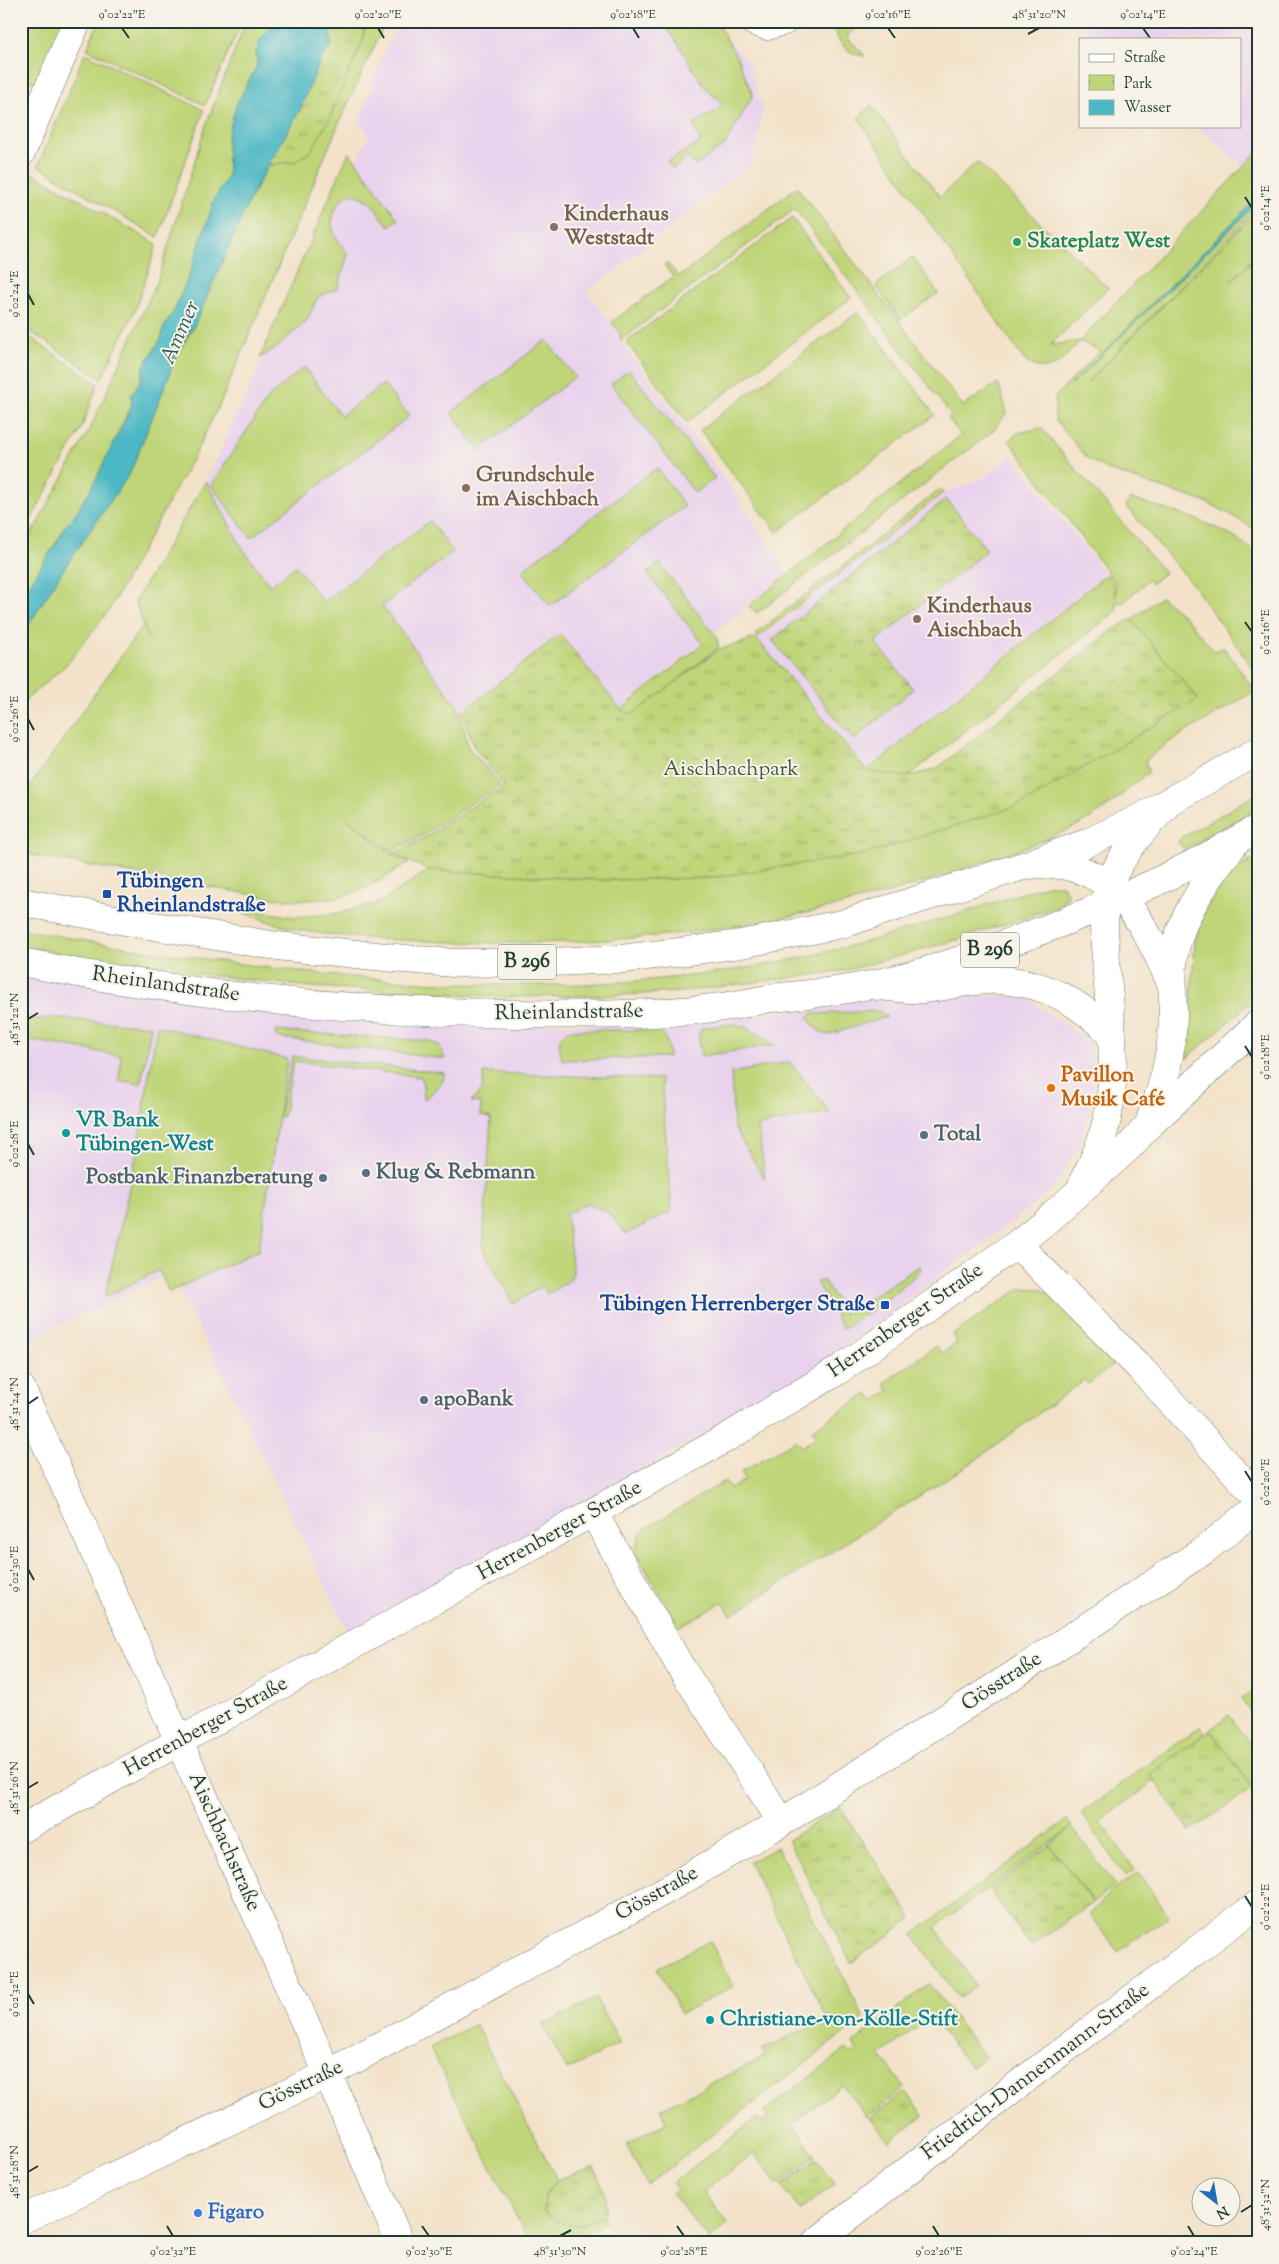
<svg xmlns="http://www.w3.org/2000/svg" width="1279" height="2264" viewBox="0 0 1279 2264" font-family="'Sorts Mill Goudy',serif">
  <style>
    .built { fill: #e9d2ed }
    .green { fill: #c0d579; stroke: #708956 }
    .park { fill: url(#park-tufts); stroke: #708956 }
    .water { fill: #4bb8c5; stroke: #357a7c }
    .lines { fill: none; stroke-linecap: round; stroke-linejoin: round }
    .street-casing { stroke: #697768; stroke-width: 29 }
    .primary-casing { stroke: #697768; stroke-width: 29 }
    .street { stroke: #fff; stroke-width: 28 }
    .primary { stroke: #fff; stroke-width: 28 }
    .ticks { fill: none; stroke: #1f3d34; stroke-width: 2 }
    .education-dot { fill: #8d6e63; stroke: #f7f3e8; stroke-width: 2 }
    .leisure-dot { fill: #2e9e5b; stroke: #f7f3e8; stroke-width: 2 }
    .transit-dot { fill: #1a4fb4; stroke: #f7f3e8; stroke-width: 2 }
    .food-dot { fill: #e8710a; stroke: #f7f3e8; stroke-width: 2 }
    .culture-dot { fill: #0f9aa8; stroke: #f7f3e8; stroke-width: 2 }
    .service-dot { fill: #5c6f8a; stroke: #f7f3e8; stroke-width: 2 }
    .shop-dot { fill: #3f7fe0; stroke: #f7f3e8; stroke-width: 2 }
    .labels { text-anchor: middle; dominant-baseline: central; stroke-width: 4; stroke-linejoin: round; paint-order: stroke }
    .shield { fill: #f7f3e8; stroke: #60746a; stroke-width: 1 }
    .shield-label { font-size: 20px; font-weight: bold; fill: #1f3d34 }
    .education-label { font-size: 21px; font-weight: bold; fill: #785e54; stroke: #f7f3e8; text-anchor: start }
    .leisure-label { font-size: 21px; font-weight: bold; fill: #27864d; stroke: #f7f3e8; text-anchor: start }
    .park-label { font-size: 21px; fill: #3f5b42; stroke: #f7f3e8 }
    .transit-label { font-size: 21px; font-weight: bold; fill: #164399; stroke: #f7f3e8; text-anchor: start }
    .street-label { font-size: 21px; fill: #1f3d34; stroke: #f7f3e8 }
    .food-label { font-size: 21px; font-weight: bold; fill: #c56008; stroke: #f7f3e8; text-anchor: start }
    .culture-label { font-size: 21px; font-weight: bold; fill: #0d838f; stroke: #f7f3e8; text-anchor: start }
    .service-label { font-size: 21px; font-weight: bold; fill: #4e5e75; stroke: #f7f3e8; text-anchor: start }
    .shop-label { font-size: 21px; font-weight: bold; fill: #366cbe; stroke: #f7f3e8; text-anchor: start }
    .water-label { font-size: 22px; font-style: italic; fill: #2a5c58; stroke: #f7f3e8 }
    .neatline { fill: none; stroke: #1f3d34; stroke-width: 2 }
    .ticks-label { font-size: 12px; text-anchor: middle; fill: #1f3d34 }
  </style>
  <defs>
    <pattern id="park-tufts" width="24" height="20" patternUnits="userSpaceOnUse" patternTransform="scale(1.25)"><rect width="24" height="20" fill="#c0d579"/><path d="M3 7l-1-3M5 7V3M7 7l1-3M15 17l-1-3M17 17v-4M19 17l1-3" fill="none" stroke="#9bae64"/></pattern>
  </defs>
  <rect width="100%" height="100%" fill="#f7f3e8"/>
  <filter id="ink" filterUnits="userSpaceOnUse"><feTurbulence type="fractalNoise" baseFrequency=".02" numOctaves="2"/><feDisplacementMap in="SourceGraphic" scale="10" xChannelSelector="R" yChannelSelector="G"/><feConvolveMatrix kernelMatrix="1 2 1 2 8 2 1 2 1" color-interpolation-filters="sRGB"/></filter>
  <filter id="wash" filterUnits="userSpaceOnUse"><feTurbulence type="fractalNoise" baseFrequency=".0096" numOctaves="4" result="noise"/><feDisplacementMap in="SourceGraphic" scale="20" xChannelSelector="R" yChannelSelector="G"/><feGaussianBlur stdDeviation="1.12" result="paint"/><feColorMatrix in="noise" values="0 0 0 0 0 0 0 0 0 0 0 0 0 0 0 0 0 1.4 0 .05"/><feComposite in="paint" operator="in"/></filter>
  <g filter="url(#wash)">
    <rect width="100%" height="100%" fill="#f3e2c9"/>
    <!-- built -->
    <path class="built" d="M400 21H710L747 60 763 108 753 162 587 292 619 333 621 342 736 495 787 573 620 709 560 634 459 713 469 749 500 784 425 834 390 851 332 807 135 601 206 481 369 134 359 120 381 60Z
      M1078 21H1258V157L1246 169 1197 126H1240V39H1098Z
      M1012 456 1105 574 868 769 758 639 945 493 982 479Z
      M21 926 34 974 370 1020 679 1026 902 995 1024 996 1091 1044 1092 1093 1079 1146 1053 1188 1018 1217 798 1382 348 1631 172 1272 21 1344Z"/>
    <!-- green -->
    <path class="green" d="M21 21H63L38 84 21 77Z
      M99 21H242L205 105 87 49Z
      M246 21H276V23L268 31 256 53 257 66 246 86 227 139 228 176 215 200 190 273 175 309 163 329 161 339 144 366 141 380 131 396 132 405 92 487 72 519 64 527 60 536 21 598V553L92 425 158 279 206 125Z
      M365 21H386L342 116 222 399 194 456 109 610 68 663 21 704V637L61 573 130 473 169 376C173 355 188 341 196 322 219 269 239 215 269 165L273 166 349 71 363 40Z
      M658 21H716L737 57 753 95 725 145 695 166 688 157 673 169 667 162 701 142 693 124 719 109 723 102C694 87 685 41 658 21Z
      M834 21H862L847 37 865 56C845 54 835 40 834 21Z
      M85 53 204 110 158 237 38 166Z
      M871 105 940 197 977 162 1108 288 1051 345 1080 341 1258 151V207L1087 383 1258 210V254L1230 282 1258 256V531L1228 513 1208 503 1111 471 1088 459 1055 420V397L1100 351 1080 341C1061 361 1051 379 1024 360L858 118Z
      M349 152 398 219 389 226 369 201 355 194 343 197C326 223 330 230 348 254L338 288 318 297 307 320 279 346 260 358Z
      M32 173 157 244 136 308 101 379 21 325V202Z
      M797 187 963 406 998 383 1007 412 993 431 757 613 749 606 961 435 948 418 951 415 795 209 621 340 620 333 612 322 673 277 664 265 667 263 679 277Z
      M792 218 851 298 687 422 626 342Z
      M913 257 938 293 900 320 876 285Z
      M858 312 935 415 777 532 700 430Z
      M21 331 98 384 82 427 31 519 21 512Z
      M546 340 575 377 479 450 451 413Z
      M304 367 341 416 383 384 409 416 251 538 211 485 269 397Z
      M629 370 715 478 695 493 611 384Z
      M1041 428 1165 573 1151 584 1149 579 1123 603 1116 602 1117 610 915 771 904 778 850 792 756 638 867 771 1107 574 1113 584 1116 597 1115 582 1009 440 1018 433Z
      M657 468 685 506 550 606 522 570Z
      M206 481 241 546 270 586 296 566 323 602 430 521 453 552 382 606 458 707 469 749 500 784 425 834 390 851 348 819 389 853 409 862C358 897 334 904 272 898L40 857 21 851V799L143 625 148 638 135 601Z
      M941 489 944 492 758 637 755 634Z
      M1131 499C1174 512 1224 524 1258 555V658L1253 668 1192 584 1126 506Z
      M659 563 716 636 719 647 627 721 619 711 703 644 647 573Z
      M1161 597 1185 617 1214 651 1224 648 1255 691 1166 744 1145 761 1149 772C1130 787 1111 806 1089 819 1061 835 1028 846 997 857 821 924 635 949 447 942 401 940 352 939 305 931 283 927 263 920 242 912L243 909 295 917 340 913 380 902 429 870 606 880 708 878 800 864 910 790Z
      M1258 793V808L1192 846C1185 848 1182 849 1178 842L1181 838Z
      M1258 856V996L1186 1059 1195 943 1202 916 1216 892 1240 867Z
      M1047 885H1063L1068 895 1059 906 953 941 848 970 680 992 597 996 507 997 310 987 140 967 21 946V929C77 940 135 949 192 957 383 986 579 999 770 964 865 946 956 915 1047 885Z
      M878 1011 887 1017 827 1035 816 1029 808 1017 811 1014Z
      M53 1018 151 1026 141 1084 119 1080 121 1056 31 1040 25 1058 21 1057V1020Z
      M734 1024 745 1027 775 1045 701 1056C700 1047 696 1036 702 1028Z
      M157 1026 287 1059 259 1250 169 1292 159 1270 105 1297 135 1161Z
      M570 1030H657C668 1036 668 1046 669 1057L562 1060C560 1048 555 1034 570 1030Z
      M275 1031 429 1041 439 1045 445 1059 281 1038 276 1036Z
      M292 1056 444 1073 443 1081 427 1098H424L422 1077 294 1061 283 1117H279Z
      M790 1062 830 1112 758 1126 765 1179 734 1128 731 1073Z
      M484 1073 661 1079 672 1211 626 1234 608 1212 588 1203 566 1214 573 1272 570 1280 547 1294 542 1286 513 1304 483 1249 491 1118 481 1116V1103L471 1102 482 1090Z
      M919 1266 920 1271 887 1299 843 1329 816 1282 823 1280 845 1314Z
      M1021 1288 1041 1289 1056 1297 1114 1364 1088 1384 1085 1379 973 1462 731 1615 723 1602 679 1627 640 1559 635 1549 640 1534 645 1529 725 1481 730 1489 745 1480 741 1472 796 1440 802 1447 816 1437 812 1430 868 1393 874 1401 889 1391 884 1383 936 1346 942 1353 957 1343 952 1335Z
      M1258 1687V1723L1241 1699Z
      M1229 1715 1258 1754V1784L1253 1788 1210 1730Z
      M1201 1726 1205 1733 1146 1787 1100 1821 1135 1870 1125 1876 1081 1813Z
      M1067 1820 1115 1886 1093 1902 1050 1845 1070 1828 935 1927 976 1986 959 1998 912 1935Z
      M777 1847 864 2018 647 2185 626 2144 666 2123 661 2109 765 2056 762 2050 827 2018 749 1862Z
      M1138 1873 1169 1916 1118 1952 1090 1914 1112 1891Z
      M710 1941 733 1986 681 2014 657 1968Z
      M929 1984 985 2057 971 2068 931 2017 880 2055 905 2087 867 2117 842 2085 792 2124 815 2155 778 2185 754 2153 703 2192 728 2224 709 2240 672 2193 677 2189 672 2183 757 2118 761 2123 768 2119 764 2112 846 2049 851 2055 857 2050 853 2043Z
      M596 1998 620 2043 567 2070 543 2025Z
      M475 2024 557 2180 545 2195 577 2226 602 2217 606 2222 569 2243H530L430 2048Z"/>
    <!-- park -->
    <path class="park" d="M330 21H365L363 40 328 122 310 152 294 162 269 165 301 106 321 59 331 45Z
      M946 499 987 550 875 642 913 689 854 740 772 640Z
      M1131 619 1198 699 1023 804 867 854 708 878 606 880 429 870 392 854 428 836 504 785 474 747 462 712 560 634 621 710 632 715 718 650 756 638 867 771 906 777 936 769 1113 630Z
      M1210 1730 1253 1788 1190 1831 1150 1774Z
      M840 1807 912 1918 851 1963 788 1840Z
      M1050 1845 1093 1903 1031 1946 990 1890Z
      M905 2091 924 2116 889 2142 870 2118Z
      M815 2159 835 2184 800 2210 781 2186Z
      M594 2166C598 2179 609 2197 605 2211 604 2217 599 2218 594 2220 573 2228 561 2226 544 2211L545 2195 557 2180Z"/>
    <!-- water -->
    <path class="water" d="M276 21H330L331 45 321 59 300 110 252 194 196 322 176 354 169 376 130 473 61 573 21 637V598L60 537 64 527 72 519 92 487 132 405 131 396 141 380 144 366 161 339 163 329 175 309 190 273 214 200 228 176 227 139 236 105 257 66 256 53 259 42Z
      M1258 197V202L1071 385Z"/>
  </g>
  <g filter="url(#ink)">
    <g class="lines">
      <!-- street casing -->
      <g class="street-casing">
        <path id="street" d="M753 21 767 26 784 21
          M21 153 77 21
          M1028 865C1112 856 1141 917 1171 983
          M878 986C892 987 908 990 923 989 948 987 974 978 999 980 1044 982 1082 1003 1112 1036
          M1150 1120C1164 1086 1172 1053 1173 1016 1173 990 1170 967 1177 941 1189 902 1214 871 1237 840
          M1083 1181C1125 1108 1112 1041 1106 962 1105 937 1100 907 1110 883 1121 854 1143 829 1165 807
          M1017 1244 1141 1369 1258 1498
          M21 1388 328 2074 400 2243
          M593 1512 680 1666 782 1822
          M21 1829 723 1440 839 1370 1017 1244 1047 1220 1128 1148 1148 1126 1258 1024
          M21 2220 328 2074 666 1890 782 1822 1009 1678 1203 1551 1258 1507
          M815 2243 1024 2080 1258 1904"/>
      </g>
      <!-- primary casing -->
      <g class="primary-casing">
        <path id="primary" d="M21 902 136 923 277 946 405 959 454 963 551 962 621 959 688 951 741 944 842 924 1026 865 1087 843 1140 818 1258 751
          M21 962C182 995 346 1011 511 1014 581 1015 653 1016 722 1007 739 1005 755 1001 772 998 806 994 841 992 874 984 928 973 980 954 1032 934 1110 905 1186 871 1258 828"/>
      </g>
      <!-- street -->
      <use href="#street" class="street"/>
      <!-- primary -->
      <use href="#primary" class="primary"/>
    </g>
  </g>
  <!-- ticks -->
  <path class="ticks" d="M122 28 129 38M378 28 384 38M633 28 639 38M888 28 895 38M1143 28 1150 38M1028 34 1039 28M1245 197 1252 208M28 294 34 305M1245 622 1252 632M28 719 34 730M28 1019 38 1013M1245 1046 1252 1057M28 1144 34 1155M28 1404 38 1397M1245 1471 1252 1482M28 1569 34 1580M28 1788 38 1782M1245 1896 1252 1907M28 1994 34 2004M28 2172 38 2166M1241 2212 1252 2205M167 2226 173 2236M422 2226 429 2236M677 2226 684 2236M933 2226 939 2236M1188 2226 1194 2236M560 2236 571 2230"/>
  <!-- markers -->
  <g class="education-dot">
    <circle cx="554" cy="227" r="5"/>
    <circle cx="466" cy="488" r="5"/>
    <circle cx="917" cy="619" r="5"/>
  </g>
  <circle class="leisure-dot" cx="1017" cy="242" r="5"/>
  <g class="transit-dot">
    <rect x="102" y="889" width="10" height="10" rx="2.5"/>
    <rect x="880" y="1300" width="10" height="10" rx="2.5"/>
  </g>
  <circle class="food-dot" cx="1051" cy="1088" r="5"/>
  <g class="culture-dot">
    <circle cx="66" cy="1133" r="5"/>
    <circle cx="710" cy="2020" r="5"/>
  </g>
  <g class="service-dot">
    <circle cx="924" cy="1135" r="5"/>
    <circle cx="366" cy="1173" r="5"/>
    <circle cx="323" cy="1178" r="5"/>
    <circle cx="424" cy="1400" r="5"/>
  </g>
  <circle class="shop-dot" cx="198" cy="2213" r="5"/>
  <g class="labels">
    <!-- shield labels -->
    <g class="shield">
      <rect x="961" y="932.5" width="58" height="35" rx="4"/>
      <rect x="498" y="944.5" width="58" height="35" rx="4"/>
    </g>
    <g class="shield-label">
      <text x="990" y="950">B 296</text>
      <text x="527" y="962">B 296</text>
    </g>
    <!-- education labels -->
    <g class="education-label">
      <text x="564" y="215">Kinderhaus<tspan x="564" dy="24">Weststadt</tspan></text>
      <text x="476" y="476">Grundschule<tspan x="476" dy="24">im Aischbach</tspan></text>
      <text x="927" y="607">Kinderhaus<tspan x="927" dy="24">Aischbach</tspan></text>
    </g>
    <!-- leisure labels -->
    <g class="leisure-label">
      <text x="1027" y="242">Skateplatz West</text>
    </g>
    <!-- park labels -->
    <g class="park-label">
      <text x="731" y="770">Aischbachpark</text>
    </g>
    <!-- transit labels -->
    <g class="transit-label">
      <text x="117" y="882">Tübingen<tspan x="117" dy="24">Rheinlandstraße</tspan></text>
      <text x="875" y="1305" text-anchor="end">Tübingen Herrenberger Straße</text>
    </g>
    <!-- street labels -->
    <g class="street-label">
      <text transform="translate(166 985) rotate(8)">Rheinlandstraße</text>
      <text transform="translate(569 1013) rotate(-1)">Rheinlandstraße</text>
      <text transform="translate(906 1321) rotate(-35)">Herrenberger Straße</text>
      <text transform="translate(560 1531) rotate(-29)">Herrenberger Straße</text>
      <text transform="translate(1002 1682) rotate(-33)">Gösstraße</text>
      <text transform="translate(206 1727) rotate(-29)">Herrenberger Straße</text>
      <text transform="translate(224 1842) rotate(66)">Aischbachstraße</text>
      <text transform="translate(657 1894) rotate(-29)">Gösstraße</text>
      <text transform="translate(1036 2072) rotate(-37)">Friedrich-Dannenmann-Straße</text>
      <text transform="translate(301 2086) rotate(-26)">Gösstraße</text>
    </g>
    <!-- food labels -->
    <g class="food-label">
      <text x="1061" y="1076">Pavillon<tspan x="1061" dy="24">Musik Café</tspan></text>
    </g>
    <!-- culture labels -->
    <g class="culture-label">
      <text x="76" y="1121">VR Bank<tspan x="76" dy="24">Tübingen-West</tspan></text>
      <text x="720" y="2020">Christiane-von-Kölle-Stift</text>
    </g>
    <!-- service labels -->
    <g class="service-label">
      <text x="934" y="1135">Total</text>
      <text x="376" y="1173">Klug &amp; Rebmann</text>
      <text x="313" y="1178" text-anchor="end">Postbank Finanzberatung</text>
      <text x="434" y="1400">apoBank</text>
    </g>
    <!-- shop labels -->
    <g class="shop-label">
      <text x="208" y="2213">Figaro</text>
    </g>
    <!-- water labels -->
    <g class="water-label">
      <text transform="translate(181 333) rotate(-66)">Ammer</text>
    </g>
  </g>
  <!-- margin -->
  <rect width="1279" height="2264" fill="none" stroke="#f7f3e8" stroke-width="55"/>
  <!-- legend -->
  <rect x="1079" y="38" width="162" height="90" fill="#f7f3e8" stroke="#a1aaa0"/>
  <rect x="1089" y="54" width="25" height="8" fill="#ffffff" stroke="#a1aaa0"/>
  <text x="1124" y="62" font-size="15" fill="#1f3d34">Straße</text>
  <rect x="1089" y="75" width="25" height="15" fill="url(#park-tufts)" stroke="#a1aaa0"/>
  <text x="1124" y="88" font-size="15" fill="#1f3d34">Park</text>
  <rect x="1089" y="100" width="25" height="15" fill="#4bb8c5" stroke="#a1aaa0"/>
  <text x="1124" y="112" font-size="15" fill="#1f3d34">Wasser</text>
  <!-- north arrow -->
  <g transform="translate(1216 2202) rotate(149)"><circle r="24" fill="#f7f3e8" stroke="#a1aaa0"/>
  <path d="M0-4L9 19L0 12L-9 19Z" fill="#1f6fb2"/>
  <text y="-8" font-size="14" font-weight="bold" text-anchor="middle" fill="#1f3d34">N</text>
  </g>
  <rect x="28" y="28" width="1224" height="2208" class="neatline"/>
  <g class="ticks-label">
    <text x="122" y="18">9°02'22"E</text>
    <text x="378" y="18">9°02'20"E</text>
    <text x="633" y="18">9°02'18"E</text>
    <text x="888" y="18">9°02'16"E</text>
    <text x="1039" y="18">48°31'20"N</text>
    <text x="1143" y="18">9°02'14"E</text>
    <text transform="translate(1265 208) rotate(-90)" y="4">9°02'14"E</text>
    <text transform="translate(14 294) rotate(-90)" y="4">9°02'24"E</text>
    <text transform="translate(1265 632) rotate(-90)" y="4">9°02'16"E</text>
    <text transform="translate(14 719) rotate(-90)" y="4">9°02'26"E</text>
    <text transform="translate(14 1019) rotate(-90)" y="4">48°31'22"N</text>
    <text transform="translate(1265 1057) rotate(-90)" y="4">9°02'18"E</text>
    <text transform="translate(14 1144) rotate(-90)" y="4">9°02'28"E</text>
    <text transform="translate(14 1404) rotate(-90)" y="4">48°31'24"N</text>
    <text transform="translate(1265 1482) rotate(-90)" y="4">9°02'20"E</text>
    <text transform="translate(14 1569) rotate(-90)" y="4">9°02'30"E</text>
    <text transform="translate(14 1788) rotate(-90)" y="4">48°31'26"N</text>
    <text transform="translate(1265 1907) rotate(-90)" y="4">9°02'22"E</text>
    <text transform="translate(14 1994) rotate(-90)" y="4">9°02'32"E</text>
    <text transform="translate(14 2172) rotate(-90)" y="4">48°31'28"N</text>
    <text transform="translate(1265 2205) rotate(-90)" y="4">48°31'32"N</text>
    <text x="173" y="2255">9°02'32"E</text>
    <text x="429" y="2255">9°02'30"E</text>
    <text x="560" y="2255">48°31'30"N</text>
    <text x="684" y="2255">9°02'28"E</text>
    <text x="939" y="2255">9°02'26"E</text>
    <text x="1194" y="2255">9°02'24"E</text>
  </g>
</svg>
